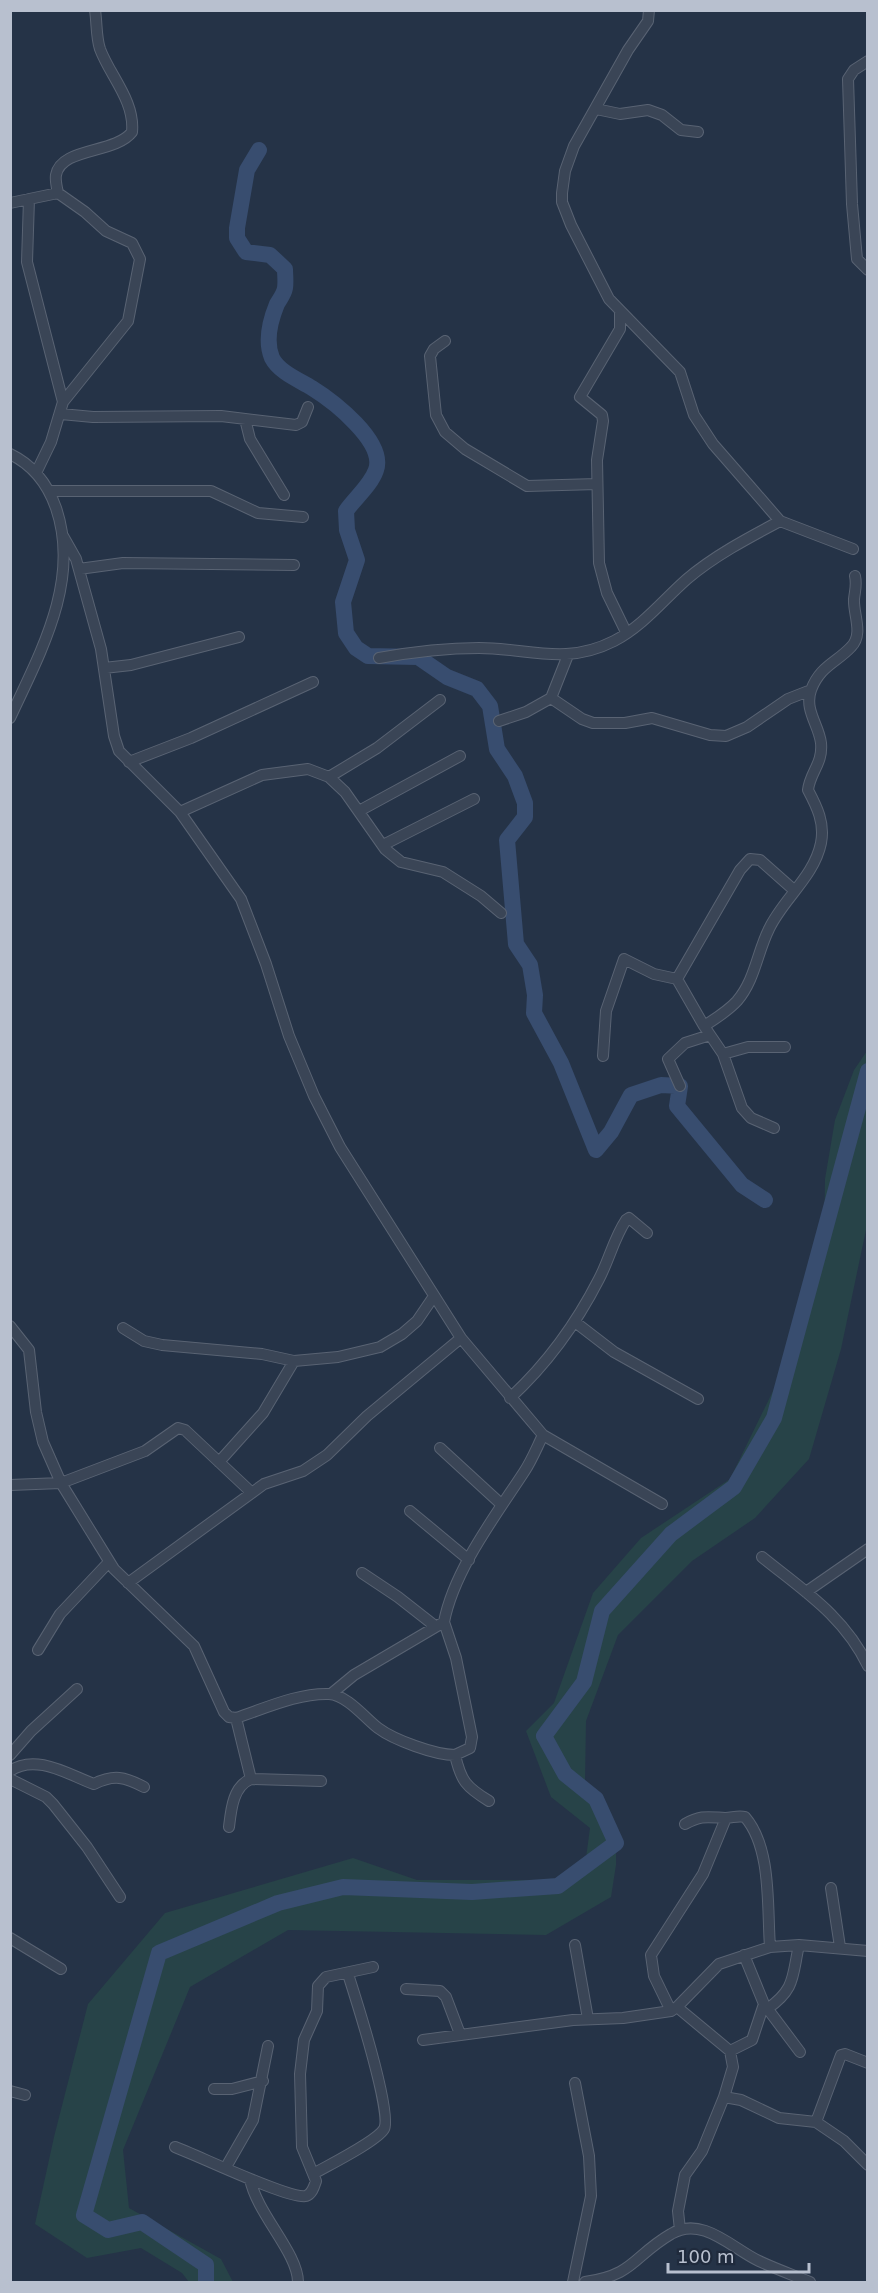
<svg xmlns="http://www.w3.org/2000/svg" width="878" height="2293" viewBox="0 0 878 2293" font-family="'DejaVu Sans',sans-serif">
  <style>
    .green { fill: #274348 }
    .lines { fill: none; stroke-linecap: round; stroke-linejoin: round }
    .river { stroke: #384d6f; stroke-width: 16 }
    .minor-casing { stroke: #596373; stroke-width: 12 }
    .minor { stroke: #3a4556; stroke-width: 10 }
  </style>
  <rect width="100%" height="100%" fill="#253347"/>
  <!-- green -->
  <path class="green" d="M867 1051V1225L841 1349 809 1459 755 1518 692 1561 618 1635 586 1721 585 1782 616 1833V1865L611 1897 546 1935 288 1930 190 1987 123 2150 129 2208 221 2259 233 2282H189L182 2273 141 2248 87 2258 35 2224 54 2137 88 2004 165 1913 353 1858 417 1880H550L584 1873 590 1828 551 1797 526 1731 554 1703 593 1593 641 1538 730 1479 792 1352 824 1242 825 1179 835 1120 854 1070Z"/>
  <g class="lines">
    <!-- river -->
    <path class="river" d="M259 150 247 170 237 228V238L246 252 270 255 285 269C285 275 286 282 285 288 284 294 280 299 277 304 270 321 265 341 272 358 279 372 299 380 312 388 333 401 386 442 376 470 371 485 355 498 346 511L347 530 357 560 343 602 346 633 356 648 368 656 418 657 447 677 477 689 490 706 497 749 515 776 525 803V817L507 840 516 944 530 965 535 995 534 1013 561 1063 596 1150 611 1132 631 1095 661 1085 680 1086 677 1106 742 1185 765 1200
      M206 2282V2265L142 2222 108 2230 84 2215 159 1953 278 1903 343 1887 472 1892 558 1886 616 1843 596 1799 565 1774 544 1736 584 1682 602 1611 671 1534 734 1487 774 1418 868 1071"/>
    <!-- minor casing -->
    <g class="minor-casing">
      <path id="minor" d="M649 10 648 21 628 50 574 146 565 171 562 193V202L571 225 609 299 680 372 694 415 713 444 754 491 780 521 853 549
        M868 61 854 70 848 79 852 204 857 259 868 270
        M596 109 620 114 648 110 662 115 681 130 698 132
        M58 193C57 188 55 180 56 175 61 147 115 154 132 132 135 101 110 76 100 49 96 37 97 23 95 10
        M29 199 27 262 63 402 51 442 36 473
        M10 203 58 193 85 212 106 231 132 243 140 259 128 321 63 402
        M620 311V329L580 397 602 415 603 421 597 460 599 563 607 593 626 632
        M445 341 434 349 430 356 436 415 445 432 465 449 527 486 597 484
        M61 414 93 417 221 416 296 425 302 422 308 407
        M245 419 250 439 284 495
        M10 454C33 465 48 485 56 508 81 581 40 653 10 718
        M50 491H211L258 513 303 517
        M63 536 76 559 101 649 114 736 119 751 180 812 241 899 266 964 289 1036 314 1096 340 1147 461 1338 543 1435C537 1447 532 1460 524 1472 496 1515 454 1570 444 1622L456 1658 472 1737 470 1748 455 1755C461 1781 466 1787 489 1801
        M79 569 123 563 294 565
        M379 658C412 652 445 648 479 648 528 648 565 666 614 641 643 626 663 600 687 579 714 556 748 538 780 521
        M104 668 131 665 239 637
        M551 698 582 719 593 723H625L652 718 710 735 726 736 747 727 788 699 811 690
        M499 721 526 712 551 698 568 655
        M129 762 191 738 313 682
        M329 777 377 748 440 700
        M359 811 460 756
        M180 812 262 775 308 769 329 777 345 792 385 849 401 862 443 872 481 896 501 913
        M383 845 474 799
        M677 979 740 870 750 859 760 860 795 891
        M677 979 704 1026
        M785 1047H748L723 1054 704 1026C715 1019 728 1011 737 1001 755 980 757 953 769 929 783 899 814 877 821 843 825 823 817 807 808 790 810 772 823 764 821 743 819 725 804 710 811 690 820 666 836 663 851 647 864 634 853 614 854 599 855 590 857 585 855 576
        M723 1054 742 1108 751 1118 774 1128
        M603 1056 606 1011 624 959 654 974 677 979
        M680 1086 668 1059 685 1043 710 1035
        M575 1322 614 1352 698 1399
        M10 1326 29 1350 36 1412 43 1442 61 1483 114 1569 194 1646 224 1712 229 1717 236 1718
        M123 1328 144 1341 162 1345 262 1354 294 1361 338 1357 380 1347 402 1334 417 1321 434 1296
        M510 1398C547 1364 576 1324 599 1279 609 1260 614 1238 626 1220L629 1218 647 1233
        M543 1435 662 1504
        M440 1448 501 1504
        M219 1462 263 1413 294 1361
        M10 1485 61 1483 145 1451 178 1428 185 1430 251 1492
        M410 1511 469 1560
        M762 1557C804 1591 844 1616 868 1666
        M362 1573 398 1597 435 1626
        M128 1583 264 1484 303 1471 327 1455 367 1416 461 1338
        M806 1592 868 1549
        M38 1650 60 1614 109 1562
        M331 1694 354 1675 444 1622
        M10 1755 31 1731 77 1689
        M10 1771C36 1753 69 1775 94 1784 114 1774 125 1777 144 1787
        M10 1779 46 1797 53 1804 87 1847 120 1897
        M251 1779 321 1781
        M685 1824C701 1815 707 1817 725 1818 732 1818 738 1815 745 1817 772 1848 767 1908 770 1947
        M229 1827C231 1810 233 1786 251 1779L236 1718C266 1708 298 1693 329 1694 347 1695 365 1718 378 1728 394 1740 435 1755 455 1755
        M831 1888 840 1947
        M10 1938 61 1969
        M575 1945 588 2019
        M744 1955 764 2004 800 2052
        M406 1989 440 1991 446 1997 460 2034
        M677 2007 719 1964 770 1947 799 1945 868 1951
        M767 2009C796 1989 792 1976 799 1945
        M671 2011 654 1976 651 1955 703 1874 726 1818
        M423 2040 573 2020 623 2018 671 2011 677 2007 730 2051 733 2067 724 2097 741 2100 779 2118 816 2122 844 2141 868 2165
        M730 2051 752 2040 764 2004
        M214 2089H232L263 2081
        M10 2091 25 2095
        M816 2122 841 2055 845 2054 868 2063
        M175 2147C197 2155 290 2200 306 2196 312 2194 314 2187 316 2181L302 2147 300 2074 304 2040 317 2011 318 1986 326 1977 373 1967
        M226 2167 253 2120 268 2046
        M315 2173C329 2165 377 2141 384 2129 393 2114 355 1996 348 1974
        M250 2179C257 2214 298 2253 298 2282
        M680 2230 678 2211 685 2175 702 2151 724 2097
        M573 2282 591 2196 589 2156 575 2083
        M585 2282C635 2275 633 2256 671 2234 702 2215 733 2249 759 2261 776 2269 793 2275 810 2282"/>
    </g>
    <!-- minor -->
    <use href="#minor" class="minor"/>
  </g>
  <!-- border -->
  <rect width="878" height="2293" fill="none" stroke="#b8c0cf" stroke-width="24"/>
  <!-- scale -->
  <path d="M668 2263v9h141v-9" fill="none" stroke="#b8c0cf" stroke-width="3"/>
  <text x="677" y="2263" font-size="18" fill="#b8c0cf" stroke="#1f2a3c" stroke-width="4.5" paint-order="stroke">100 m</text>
</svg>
